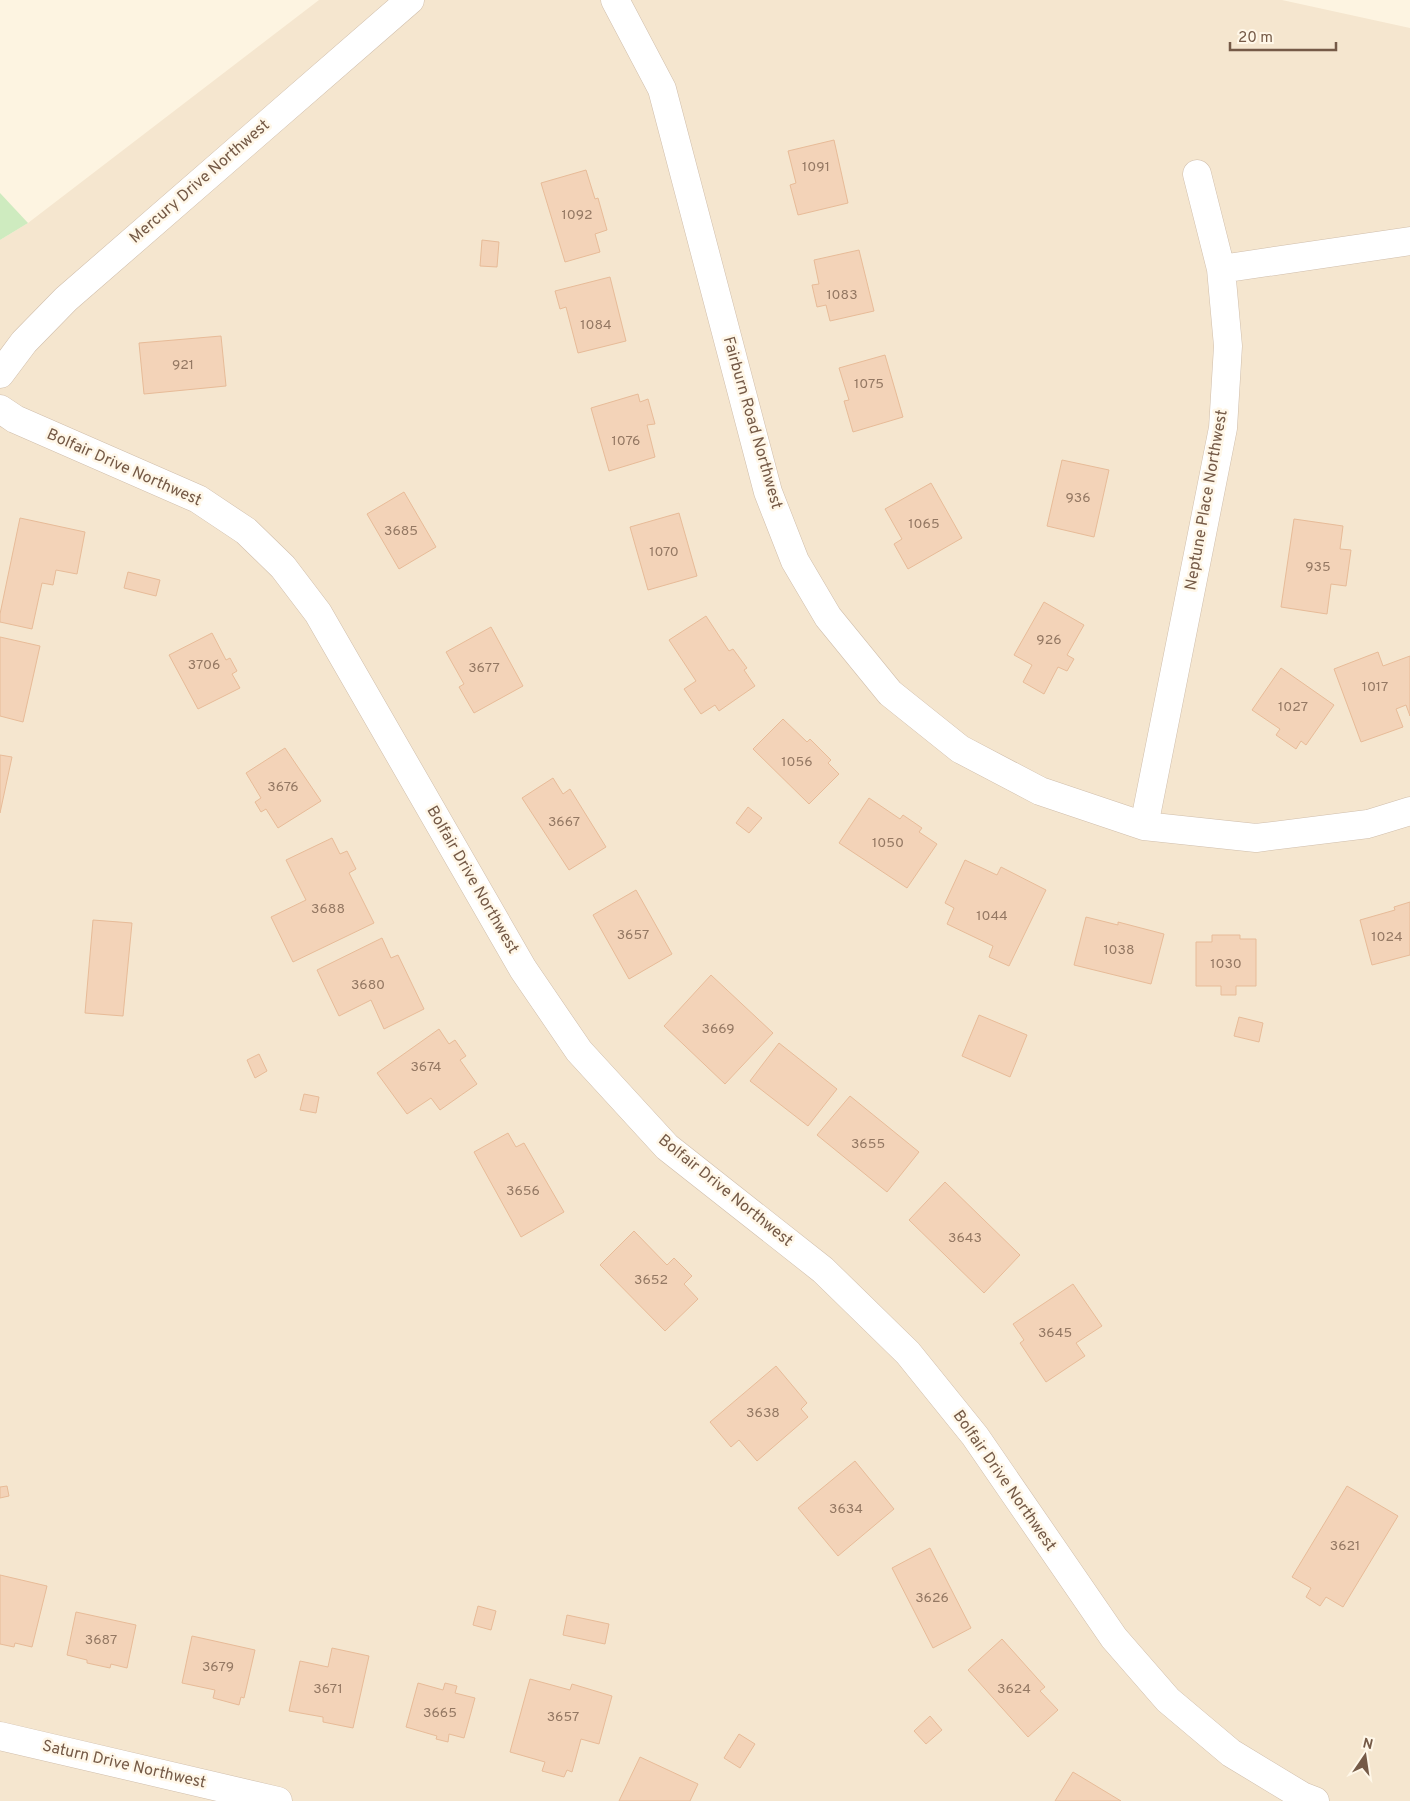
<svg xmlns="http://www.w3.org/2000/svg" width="1410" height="1801" viewBox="0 0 1410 1801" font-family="Overpass,sans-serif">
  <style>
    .residential { fill: #f5e6cf }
    .green { fill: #ceebbf }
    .building { fill: #f3d3b8; stroke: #e7bb98 }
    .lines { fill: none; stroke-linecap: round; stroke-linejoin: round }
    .street-casing { stroke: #d0beab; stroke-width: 29 }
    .street { stroke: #fff; stroke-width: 28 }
    .labels { text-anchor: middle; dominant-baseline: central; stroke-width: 5; stroke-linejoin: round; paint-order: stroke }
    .number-label { font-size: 14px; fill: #947863 }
    .street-label { font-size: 16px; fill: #755a47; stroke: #fff7e8 }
  </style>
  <rect width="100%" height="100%" fill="#fdf4e1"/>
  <!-- residential -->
  <path class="residential" d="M319 0H1282L1410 28V1801H0V240L28 223Z"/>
  <!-- green -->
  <path class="green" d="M0 193 28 223 0 240Z"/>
  <!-- building -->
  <path class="building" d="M834 140 848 203 798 215 790 185 796 183 788 151Z
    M586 170 595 199 598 198 607 230 595 234 600 252 565 262 541 183Z
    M482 240 499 242 497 267 480 266Z
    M859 250 874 311 830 321 826 305 817 307 812 285 819 284 814 260Z
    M610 277 626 341 578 353 566 307 560 309 555 291Z
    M221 336 226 386 144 394 139 343Z
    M885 355 903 417 853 432 844 401 849 400 839 368Z
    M638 394 640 402 648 399 655 424 647 425 655 457 609 471 591 408Z
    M1062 460 1109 470 1094 537 1047 526Z
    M931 483 962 538 908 569 894 544 902 539 885 509Z
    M404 492 436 547 399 569 367 514Z
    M679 513 697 576 648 590 630 527Z
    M20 518 85 532 77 574 56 570 53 585 42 583 32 629 0 622V614Z
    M1294 519 1343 526 1340 549 1351 550 1346 586 1331 584 1327 614 1281 607Z
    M128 572 160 580 156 596 124 588Z
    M1044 602 1084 625 1067 655 1074 659 1067 671 1058 667 1044 694 1023 682 1032 665 1014 655Z
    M706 616 729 651 733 649 747 668 744 670 755 686 719 711 715 705 701 714 684 689 696 681 669 640Z
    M491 627 523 686 474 713 459 687 464 684 446 652Z
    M212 633 226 660 230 658 237 671 232 674 240 688 198 709 169 655Z
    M0 637 40 646 23 722 0 716Z
    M1378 652 1383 666 1410 656V716L1406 705 1396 709 1403 727 1361 742 1334 669Z
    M1281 668 1334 705 1306 745 1301 741 1296 749 1276 735 1280 729 1252 710Z
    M783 719 807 742 810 739 831 760 828 763 839 774 809 804 753 749Z
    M285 748 321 801 278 828 266 809 261 812 255 802 261 798 246 773Z
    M0 755 12 757 0 813Z
    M553 778 563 794 570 789 606 847 569 870 522 798Z
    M869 798 900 819 903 815 922 828 919 832 937 844 907 888 839 843Z
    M748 807 762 818 749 833 736 823Z
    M332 838 340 854 347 851 356 869 349 873 374 923 293 962 271 917 306 900 286 860Z
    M965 860 997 875 1001 867 1046 890 1009 966 989 957 993 946 947 924 954 908 945 903Z
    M636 890 672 954 629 979 593 915Z
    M1410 902V955L1372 965 1360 920 1395 910 1394 907Z
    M1086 917 1118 925V922L1164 934 1151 984 1074 965Z
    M93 920 132 923 123 1016 85 1013Z
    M1212 935H1240V939H1256V986H1236V995H1221V986H1196V942H1212Z
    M382 938 391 958 398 955 424 1009 384 1029 371 1000 339 1016 317 970Z
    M711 975 773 1033 725 1084 664 1026Z
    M979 1015 1027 1035 1010 1077 962 1056Z
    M1239 1017 1263 1023 1259 1042 1234 1036Z
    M439 1029 449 1044 455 1040 466 1056 460 1060 477 1084 440 1110 431 1098 407 1114 377 1073Z
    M779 1043 837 1089 808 1126 750 1081Z
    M259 1054 267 1071 255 1078 247 1060Z
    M304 1094 319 1097 316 1113 300 1110Z
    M850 1096 919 1152 887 1192 817 1135Z
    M508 1133 516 1147 524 1143 564 1212 521 1237 474 1152Z
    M945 1182 1020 1255 984 1293 909 1220Z
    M634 1231 667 1265 674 1258 692 1276 684 1284 698 1299 665 1331 600 1265Z
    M1073 1284 1102 1326 1076 1343 1085 1356 1046 1382 1020 1343 1024 1340 1013 1324Z
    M776 1366 807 1403 801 1409 808 1417 757 1461 739 1440 731 1447 710 1422Z
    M855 1461 894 1509 838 1556 798 1508Z
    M7 1486 9 1496 0 1498V1487Z
    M1347 1486 1398 1516 1343 1607 1326 1597 1320 1606 1306 1597 1311 1588 1292 1577Z
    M930 1548 971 1628 933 1648 892 1568Z
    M0 1575 47 1586 32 1647 15 1643 14 1647 0 1644Z
    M478 1606 496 1611 491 1630 473 1625Z
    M76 1612 136 1625 127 1668 111 1664 110 1668 87 1663V1660L67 1655Z
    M567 1615 609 1624 605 1644 563 1635Z
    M192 1636 255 1650 244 1698 241 1697 239 1705 213 1698 215 1690 182 1683Z
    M1002 1639 1045 1687 1040 1691 1058 1710 1028 1737 968 1670Z
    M332 1648 369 1656 353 1728 323 1722V1717L289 1711 300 1661 328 1667Z
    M530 1679 570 1690 572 1684 612 1696 599 1744 581 1739 572 1772 567 1770 564 1777 542 1771 545 1762 510 1752Z
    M418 1683 443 1690 445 1683 457 1686 455 1693 475 1698 464 1738 449 1734 448 1742 436 1739 437 1736 406 1727Z
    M930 1716 942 1730 926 1744 914 1731Z
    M739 1734 755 1744 740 1768 724 1758Z
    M640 1757 698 1784 690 1801H619Z
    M1073 1772 1121 1801H1055Z"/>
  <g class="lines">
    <!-- street casing -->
    <g class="street-casing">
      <path id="street" d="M615 0 662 89 768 492 795 561 828 617 890 693 960 749 1040 791 1144 826 1256 838 1368 824 1410 811
        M1221 269 1410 241
        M0 374 24 342 66 299 410 0
        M0 409 15 419 198 499 246 531 283 567 318 613 523 969 579 1051 667 1147 823 1270 908 1353 975 1436 1114 1638 1168 1700 1231 1753 1302 1796 1315 1801
        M1144 826 1223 428 1228 346 1221 269 1197 174
        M0 1736 278 1801"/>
    </g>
    <!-- street -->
    <use href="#street" class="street"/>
  </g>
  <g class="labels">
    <!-- number labels -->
    <g class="number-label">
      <text x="816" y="167">1091</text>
      <text x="577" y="215">1092</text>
      <text x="842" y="295">1083</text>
      <text x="596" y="325">1084</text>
      <text x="183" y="365">921</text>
      <text x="869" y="384">1075</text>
      <text x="626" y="441">1076</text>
      <text x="1078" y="498">936</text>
      <text x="924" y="524">1065</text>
      <text x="401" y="531">3685</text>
      <text x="664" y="552">1070</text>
      <text x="1318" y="567">935</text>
      <text x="1049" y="640">926</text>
      <text x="204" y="665">3706</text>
      <text x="484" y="668">3677</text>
      <text x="1375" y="687">1017</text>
      <text x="1293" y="707">1027</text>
      <text x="797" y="762">1056</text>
      <text x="283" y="787">3676</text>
      <text x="564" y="822">3667</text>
      <text x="888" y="843">1050</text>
      <text x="328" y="909">3688</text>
      <text x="992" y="916">1044</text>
      <text x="633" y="935">3657</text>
      <text x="1387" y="937">1024</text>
      <text x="1119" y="950">1038</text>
      <text x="1226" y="964">1030</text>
      <text x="368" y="985">3680</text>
      <text x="718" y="1029">3669</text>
      <text x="426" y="1067">3674</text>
      <text x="868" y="1144">3655</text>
      <text x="523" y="1191">3656</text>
      <text x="965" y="1238">3643</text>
      <text x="651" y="1280">3652</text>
      <text x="1055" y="1333">3645</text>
      <text x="763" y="1413">3638</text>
      <text x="846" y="1509">3634</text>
      <text x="1345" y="1546">3621</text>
      <text x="932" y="1598">3626</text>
      <text x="101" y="1640">3687</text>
      <text x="218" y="1667">3679</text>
      <text x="328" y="1689">3671</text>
      <text x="1014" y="1689">3624</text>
      <text x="440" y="1713">3665</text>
      <text x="563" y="1717">3657</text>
    </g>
    <!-- street labels -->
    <g class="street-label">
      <text transform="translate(200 182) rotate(-41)">Mercury Drive Northwest</text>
      <text transform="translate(752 423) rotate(74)">Fairburn Road Northwest</text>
      <text transform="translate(124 468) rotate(24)">Bolfair Drive Northwest</text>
      <text transform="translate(1207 500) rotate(-80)">Neptune Place Northwest</text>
      <text transform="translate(472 880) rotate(60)">Bolfair Drive Northwest</text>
      <text transform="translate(725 1191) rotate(39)">Bolfair Drive Northwest</text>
      <text transform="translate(1004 1481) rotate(55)">Bolfair Drive Northwest</text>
      <text transform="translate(124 1765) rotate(13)">Saturn Drive Northwest</text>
    </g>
  </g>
  <!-- north arrow -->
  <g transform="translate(1365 1756) rotate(13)" stroke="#fff7e8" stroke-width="4" paint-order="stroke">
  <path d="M0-4L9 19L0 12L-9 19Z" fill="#755a47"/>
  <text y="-8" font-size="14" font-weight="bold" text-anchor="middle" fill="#755a47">N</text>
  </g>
  <!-- scale -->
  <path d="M1230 42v8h106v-8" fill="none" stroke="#755a47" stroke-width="2.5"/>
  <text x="1238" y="42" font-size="15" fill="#755a47" stroke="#fff7e8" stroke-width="4" paint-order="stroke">20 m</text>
</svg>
